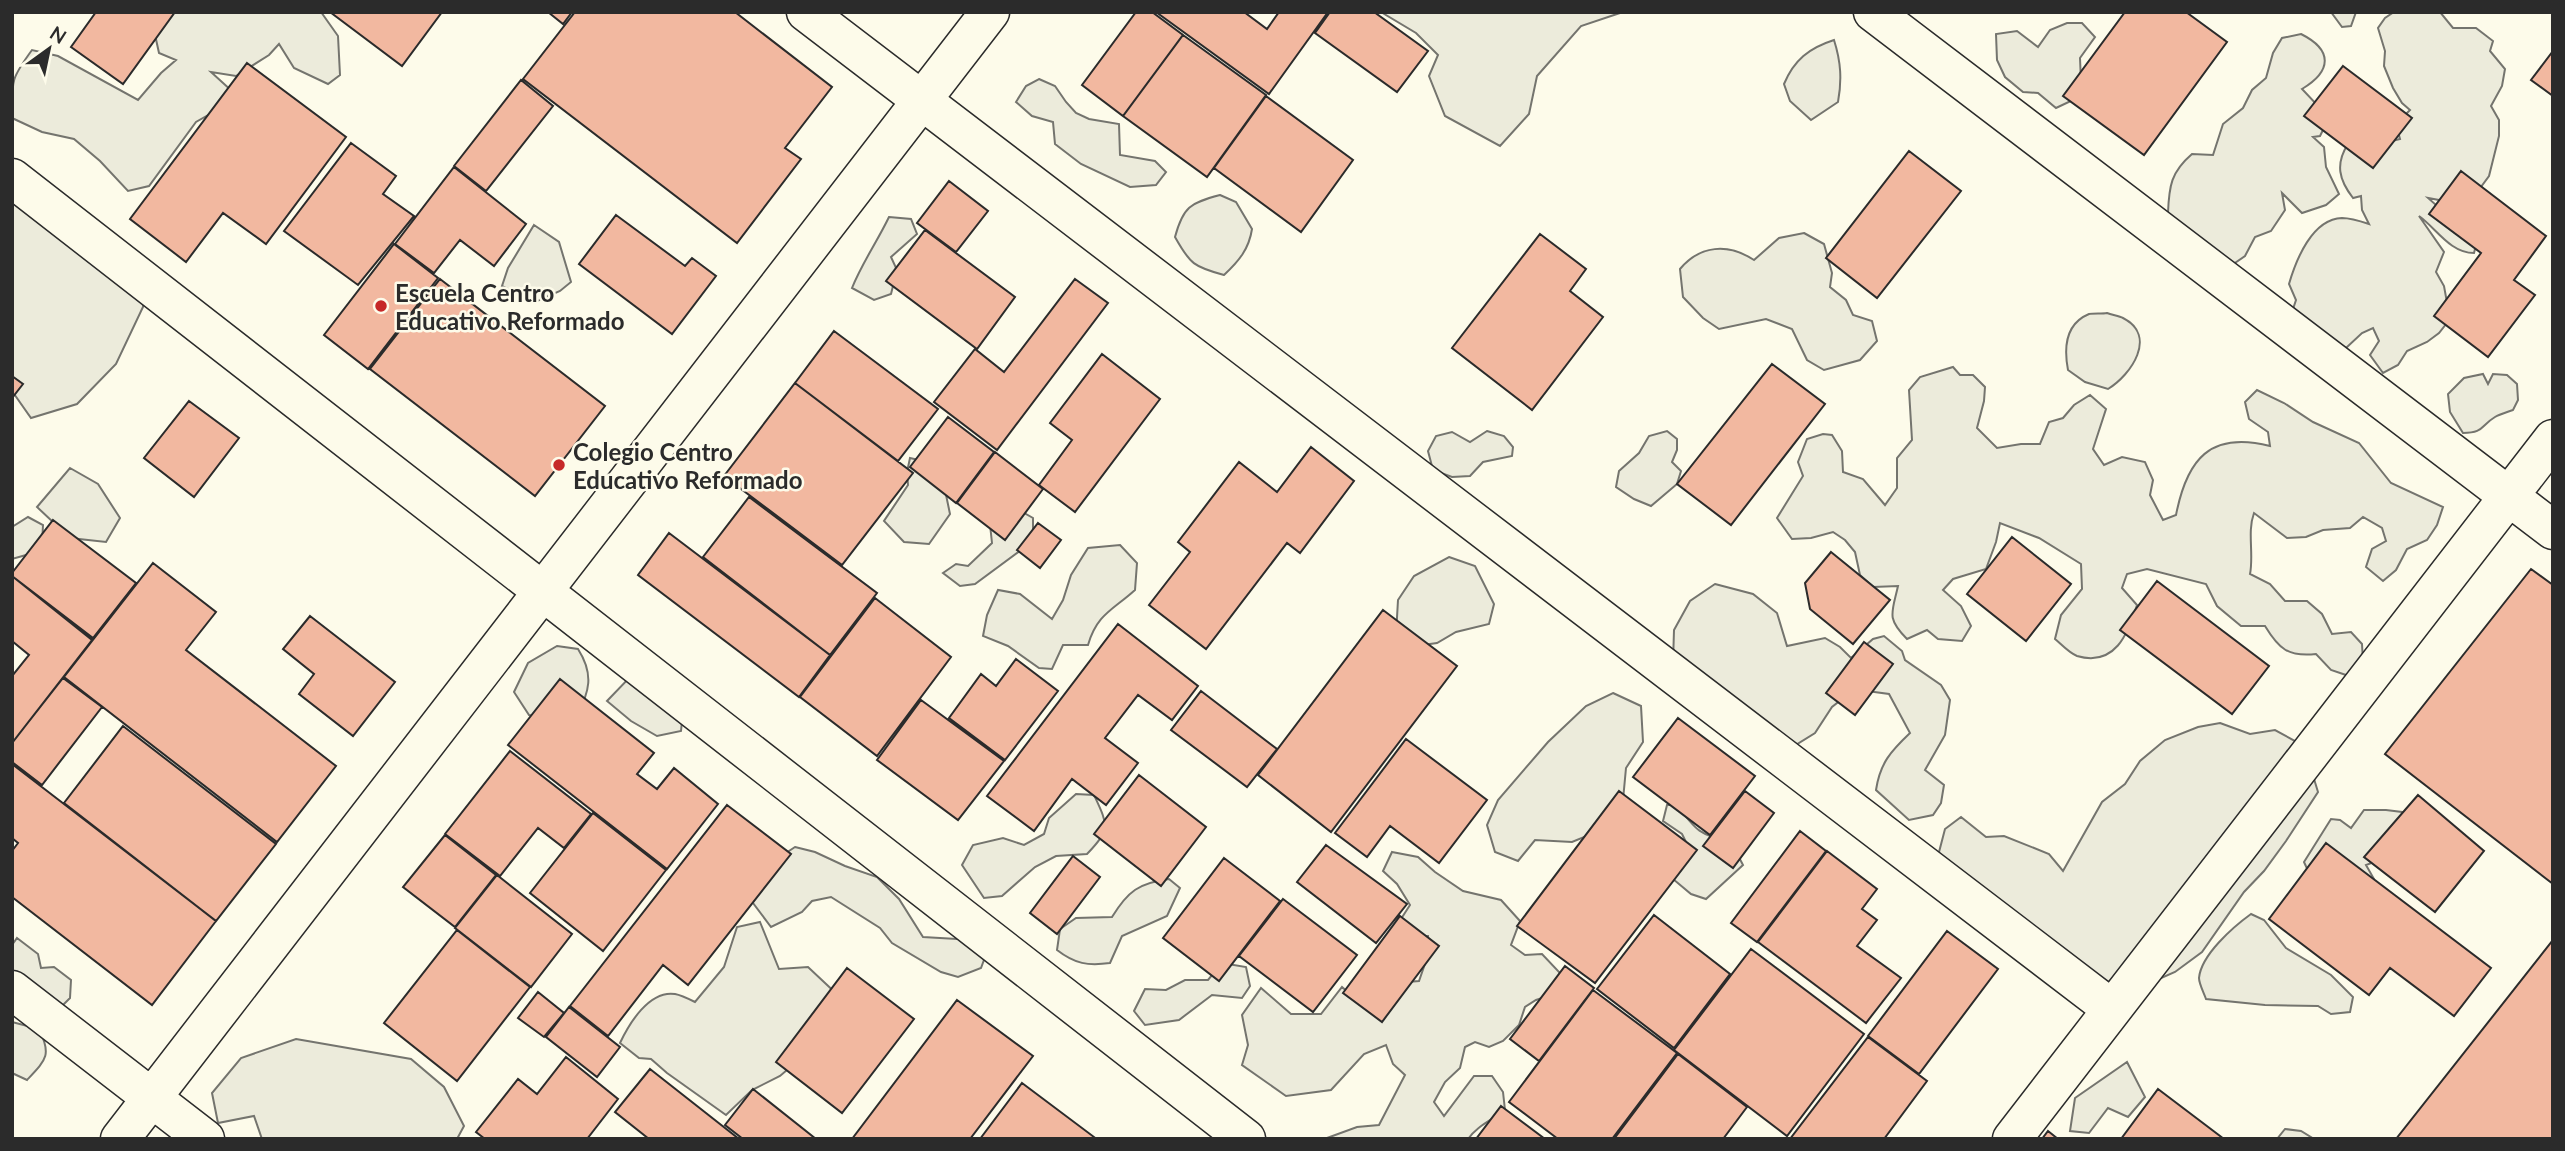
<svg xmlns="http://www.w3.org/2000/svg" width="2565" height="1151" viewBox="0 0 2565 1151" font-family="Lato,sans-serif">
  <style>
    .green { fill: #ecebdb; stroke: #74746e; stroke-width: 2 }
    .building { fill: #f2b8a0; stroke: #2b2b2b; stroke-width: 2 }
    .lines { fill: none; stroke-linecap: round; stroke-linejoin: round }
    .minor-casing { stroke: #2b2b2b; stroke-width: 41 }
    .minor { stroke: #fdfbea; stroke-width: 38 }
    .poi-dot { fill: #c62828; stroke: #fdfbea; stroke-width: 2.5 }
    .labels { text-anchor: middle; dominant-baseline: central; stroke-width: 5; stroke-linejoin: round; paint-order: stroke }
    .poi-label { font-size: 24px; font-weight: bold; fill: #2b2b2b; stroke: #fdfbea; text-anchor: start }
  </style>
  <rect width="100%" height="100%" fill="#fdfbea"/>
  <!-- green -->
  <path class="green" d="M154 12H321L338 36 340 75 328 84 294 68 279 44 269 55 236 76 211 72 233 92 217 110 196 122 149 186 128 191 100 161 74 139 42 132 12 118C12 81 10 80 32 50L58 56 138 100 161 73 176 60 159 53 152 21Z
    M1381 12H1623L1581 26 1537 76 1529 114 1500 146 1445 116 1429 76 1438 55 1416 33Z
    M2331 12H2356L2351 26 2342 27Z
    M2394 12H2440L2453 28H2476L2493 41 2490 51 2505 69 2502 86 2491 106 2499 120V136L2489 176 2475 195 2455 203 2428 198 2477 241 2474 253C2450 253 2436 228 2419 216L2444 252 2436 272 2444 286 2450 319 2439 333 2427 342 2407 351 2398 365 2383 373 2370 355 2379 341 2373 328 2362 333 2346 348 2291 315 2296 300 2289 284C2296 260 2312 219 2342 218 2351 218 2360 221 2369 224L2362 210 2361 196 2353 198C2339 180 2335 164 2348 144L2384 143 2400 139 2396 124 2410 110 2402 103 2393 88 2384 66 2385 51 2378 28 2385 18Z
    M2067 23H2082L2095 37 2080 58 2081 82 2073 100 2056 108 2038 93 2023 92 2005 77 1997 60 1996 34 2017 31 2038 47 2050 30Z
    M2301 34C2333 50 2332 71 2302 89L2320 108 2326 124 2320 136 2313 137 2324 147 2326 167 2339 194 2326 205 2302 213 2282 193 2285 210 2271 231 2255 237 2245 256 2229 267 2168 213C2169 186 2171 172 2192 154L2213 155 2223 124 2243 108 2252 90 2266 78 2273 53 2282 38Z
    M1834 40C1841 62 1842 80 1838 102L1811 120 1790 101 1784 84C1794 60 1809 48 1834 40Z
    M1039 79 1055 86 1066 102 1076 113 1089 119 1119 124 1120 155 1155 161 1166 172 1156 185 1130 187 1081 164 1055 144 1053 122 1032 116 1016 102 1026 86Z
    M12 182 149 269 143 307 116 364 77 404 31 418 12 391Z
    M1220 195 1236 202 1252 229C1249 249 1239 261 1224 275 1194 267 1190 264 1175 237 1183 207 1190 203 1220 195Z
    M889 217 911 219 917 234 891 257 897 270 891 294 874 300 852 288C862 263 877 242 889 217Z
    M534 225 559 242 571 282 560 291 533 303 502 286 508 268Z
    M1804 233 1824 244 1832 273 1830 287 1846 300 1853 315 1872 321 1877 341 1860 360 1824 370 1807 360 1792 329 1766 319 1719 329 1703 318 1683 297 1680 269C1700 245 1728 243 1754 260L1779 238Z
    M2107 313C2112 315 2119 316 2123 318 2158 336 2131 375 2108 389L2085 382 2068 370C2064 349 2065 324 2089 314 2094 313 2102 314 2107 313Z
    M1953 367 1960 375H1973L1985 387 1984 401 1977 428 1997 448 2021 444H2040L2049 422 2063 418 2074 405 2090 395 2106 409 2093 449 2104 465 2122 457 2145 462 2153 480 2150 495 2163 520 2176 515C2187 459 2210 431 2270 446L2268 432 2249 419 2245 402 2257 390 2284 403 2313 422 2359 443 2391 483 2443 507 2437 525 2427 540 2407 549 2396 570 2383 581 2366 567 2372 549 2386 541 2382 528 2363 517 2350 528 2323 530 2306 537 2287 538 2254 513C2247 532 2254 554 2250 574L2270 584 2285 601H2307L2322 614 2332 634 2351 632 2362 644 2363 662 2349 676 2331 670 2316 654C2288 657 2279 649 2265 626H2241L2217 606 2206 584 2147 569 2127 574 2122 588 2137 605C2128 634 2115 667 2077 656 2069 653 2061 644 2055 639L2061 615 2082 589 2081 564 2039 538 2000 523 1996 542 1986 569 1953 579 1943 590 1961 606 1971 626 1962 641 1938 639 1927 630 1907 639C1886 618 1892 613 1898 586L1873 587 1860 575 1855 552 1845 540 1833 532 1811 538 1792 539 1777 518 1803 476 1798 462 1807 439 1823 434 1832 435 1842 451 1843 472 1863 479 1885 505 1897 488V458L1912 440 1909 390 1920 377Z
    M2483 374 2488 384 2493 374 2507 375 2517 384 2518 400 2513 410C2508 412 2500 414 2495 417 2480 426 2484 433 2463 433L2450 412 2448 394 2464 378Z
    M1487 431 1504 436 1513 447 1512 456 1483 462 1470 476 1452 477 1433 470 1428 451 1436 436 1452 432 1470 442Z
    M1667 431 1677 439V450L1672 462 1681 471 1677 484 1651 506 1634 499 1616 487 1619 471 1639 453 1649 436Z
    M910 458 927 462 945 490 950 514 929 544 904 542 884 521 908 485 907 472Z
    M70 468 98 484 120 518 106 542 70 538 37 507Z
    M1010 505 1033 518V533L1028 545 975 584 960 586 943 573 956 564 968 566 992 543 989 515Z
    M28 517 43 525 42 545 26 555 12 559V527Z
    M1120 545 1137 563 1135 590C1113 610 1097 614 1088 645H1063L1052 669 1039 668 1008 646 983 636 987 615 998 590 1020 594 1052 619 1063 600 1071 575 1088 548Z
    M1449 557 1475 566 1494 604 1489 624 1456 632 1437 643 1416 646 1396 635 1398 600 1414 576Z
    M1715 584 1753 594 1777 613 1787 646 1825 638 1840 647 1851 658 1873 639 1884 636 1902 651 1905 660 1941 685 1950 700 1945 735 1925 770 1944 785 1941 803 1933 815 1909 820 1876 790C1880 763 1891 751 1910 733L1889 694 1867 691 1846 696 1832 707 1815 733 1794 746 1673 663 1674 630 1690 601Z
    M557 646 578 649C594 674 590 692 576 717L529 715 514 692 528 663Z
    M630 677 685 692 681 731 657 736 631 721 607 701Z
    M1613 693 1641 706 1643 742 1626 768 1623 800 1609 827 1572 842 1535 840 1518 861 1495 852 1487 825 1498 800 1548 742 1586 706Z
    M2220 723 2250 734 2275 730 2304 746 2318 792 2286 841 2264 871 2244 892 2202 952 2175 972 2150 983 2086 989 1938 856 1945 829 1961 817 1986 837 2004 836 2049 854 2063 871 2102 802 2125 784 2140 761 2165 740 2198 727Z
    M1076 794 1094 795C1108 825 1111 829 1087 854L1056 856 1035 867 1002 896 984 898 962 865 973 845 1003 838 1024 845 1044 834 1049 818Z
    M1667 805H1677C1696 831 1700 835 1731 842L1743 865 1706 899 1691 894 1673 879 1687 844 1682 834 1663 821Z
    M2364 810H2386L2402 812 2409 822 2385 858 2366 865 2374 879 2367 901 2309 873 2304 862 2331 819 2340 820 2351 828Z
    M795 847 815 852 845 866 877 877 899 899 923 937 957 939 971 932 988 949 981 968 958 977 941 972 892 943 880 928 831 897 812 901 802 912 771 927 747 895 774 861Z
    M1392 852 1418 857 1435 872 1463 891 1501 900 1520 921 1511 945 1525 955 1542 954 1560 973 1558 993 1536 1000 1525 1007 1519 1025 1503 1041 1489 1047 1475 1042 1465 1047 1460 1068 1445 1082 1434 1102 1444 1116 1474 1076H1492L1503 1092 1505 1110C1491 1121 1478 1125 1468 1139L1327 1138 1357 1127 1379 1125 1405 1075 1393 1064 1386 1045 1364 1054 1331 1090 1286 1096 1242 1065 1248 1045 1242 1015 1261 988 1291 1014H1321L1342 987 1367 1009 1394 983 1419 981 1429 952 1428 936 1399 937V922L1410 905 1397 884 1383 871Z
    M1169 879 1180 888 1167 916 1122 936 1110 963C1088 966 1075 964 1057 950L1060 929 1076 918 1112 917C1128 891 1139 883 1169 879Z
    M2251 914 2264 920 2286 948 2331 975 2353 997 2350 1012 2331 1014 2318 1006 2265 1005 2206 999C2204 993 2199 984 2199 978 2201 955 2233 927 2251 914Z
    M760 922 779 969 808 967 842 999 801 1058 780 1076 752 1090 726 1115 667 1073 651 1059 639 1058 620 1043C629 1024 649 990 675 994 681 995 689 999 695 1002L724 967 737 927Z
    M17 938 38 954 41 968 54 967 71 980 70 998 55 1013 12 982V945Z
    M1222 963 1246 967 1250 986 1242 998 1212 995 1179 1020 1145 1025 1134 1011 1145 989 1166 990 1185 980H1208Z
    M12 1022 39 1029C52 1055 46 1060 27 1080L12 1073Z
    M296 1039 411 1059 444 1087 464 1126 457 1139H262L254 1116 218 1123 212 1093 241 1058Z
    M2127 1062 2145 1097 2128 1117 2108 1108 2089 1133 2070 1131 2075 1098Z
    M2285 1129 2301 1131 2314 1139H2277Z"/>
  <!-- building -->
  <path class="building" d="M96 12H175L123 84 71 47Z
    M330 12H442L402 66Z
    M548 12H572L563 24Z
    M575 12H735L832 87 785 148 801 159 737 243 523 79Z
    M1136 12H1152L1183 35 1123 116 1082 85Z
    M1156 12H1244L1267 29 1279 12H1328L1269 94Z
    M1330 12H1374L1428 51 1397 92 1315 33Z
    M2125 12H2186L2227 42 2144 155 2063 96Z
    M1183 35 1266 95 1207 177 1123 116Z
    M2553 51V96L2531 80Z
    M247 63 346 137 266 244 223 213 186 262 130 219Z
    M2343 66 2412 118 2373 168 2304 116Z
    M521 80 553 106 486 191 454 166Z
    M1266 96 1353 160 1301 232 1214 168Z
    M351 143 396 176 383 194 414 216 358 285 284 231Z
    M1909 151 1961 191 1877 298 1826 258Z
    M454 167 526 224 494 266 460 240 434 273 395 244Z
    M2461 171 2546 236 2514 280 2535 295 2488 357 2434 316 2481 253 2429 214Z
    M949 181 988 211 956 252 917 223Z
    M616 215 685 266 692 258 716 276 672 334 579 264Z
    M925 230 1015 297 977 349 886 281Z
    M1540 234 1586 269 1570 291 1603 317 1532 410 1452 348Z
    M394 244 438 278 368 369 324 335Z
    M440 279 605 406 535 496 370 369Z
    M1075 279 1108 303 997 450 934 402 975 349 1004 372Z
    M834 331 938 409 898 461 795 383Z
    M1102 354 1160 399 1075 512 1039 485 1072 440 1050 423Z
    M1772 364 1825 404 1731 525 1677 484Z
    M12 376 23 384 12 398Z
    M795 383 913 473 842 565 724 476Z
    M189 401 239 438 194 497 144 458Z
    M948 417 994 452 956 503 910 467Z
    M1311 447 1354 481 1300 553 1287 543 1206 649 1149 605 1190 552 1178 542 1239 462 1277 492Z
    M995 452 1043 489 1005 540 957 503Z
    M749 497 877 593 830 655 703 557Z
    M53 520 136 583 93 638 12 576V573Z
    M1038 523 1061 540 1040 568 1017 550Z
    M669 533 830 655 799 697 638 575Z
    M2012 537 2071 584 2026 641 1967 594Z
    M1831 552 1890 600 1853 644 1810 609 1805 583Z
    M153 563 216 612 186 650 336 766 277 842 64 677Z
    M2531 569 2553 585V884L2385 754Z
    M12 576 92 640 12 743V676L29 655 12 641Z
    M2157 581 2269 666 2232 714 2120 630Z
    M875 598 951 657 877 756 800 697Z
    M1383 610 1457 666 1331 832 1258 775Z
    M310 616 395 682 353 736 299 694 314 674 283 649Z
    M1118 624 1198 686 1172 720 1138 695 1105 738 1138 763 1106 805 1072 779 1034 831 987 796Z
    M1864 642 1893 664 1855 715 1826 693Z
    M1016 659 1058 691 1005 760 949 718 981 674 996 686Z
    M63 678 102 707 42 785 12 762V743Z
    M560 679 654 753 637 774 657 789 674 768 718 804 667 869 508 745Z
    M1201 691 1277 749 1247 787 1171 730Z
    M921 700 1004 761 958 820 877 760Z
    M1678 718 1755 776 1710 835 1633 777Z
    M123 726 276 844 216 921 64 803Z
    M1406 739 1487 800 1439 863 1390 826 1367 857 1335 833Z
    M510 751 591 814 564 848 538 828 500 876 445 834Z
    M12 764 216 921 152 1005 12 897V851L18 843 12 838Z
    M1139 775 1206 827 1161 886 1094 834Z
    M1619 791 1697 850 1595 983 1517 926Z
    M1745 791 1774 813 1733 868 1703 846Z
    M2418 795 2484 851 2435 912 2364 857Z
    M727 805 791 854 688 985 663 965 608 1036 570 1006Z
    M593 813 666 870 603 951 530 893Z
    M1800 831 1826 851 1757 942 1731 923Z
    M445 835 496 875 455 927 403 887Z
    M2326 843 2491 968 2454 1016 2390 968 2369 995 2269 919Z
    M1326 845 1407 904 1376 943 1297 882Z
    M1827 851 1877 889 1862 909 1877 920 1857 946 1901 978 1866 1023 1758 942Z
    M1073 856 1100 877 1057 934 1030 913Z
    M1224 858 1280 901 1219 981 1163 938Z
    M497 875 572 934 531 987 455 928Z
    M1283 899 1357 955 1313 1012 1239 956Z
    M1654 915 1730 974 1674 1048 1597 989Z
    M1400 916 1439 946 1382 1022 1343 993Z
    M457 930 530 987 457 1081 384 1023Z
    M1947 931 1998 969 1919 1074 1868 1036Z
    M2553 940V1139H2396Z
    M1751 949 1864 1034 1787 1136 1674 1050Z
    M1565 966 1594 988 1539 1061 1510 1039Z
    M847 968 914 1019 842 1113 776 1062Z
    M1593 990 1677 1053 1612 1139H1558L1509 1102Z
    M538 992 564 1013 544 1037 518 1018Z
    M957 1000 1033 1056 970 1139H852Z
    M569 1007 620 1047 597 1077 546 1037Z
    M1868 1037 1927 1081 1884 1139H1790Z
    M1678 1054 1747 1107 1723 1139H1614Z
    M566 1057 618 1099 587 1139H485L476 1132 518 1079 537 1094Z
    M650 1069 739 1139H649L615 1112Z
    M1022 1083 1094 1137 1092 1139H980Z
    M753 1089 816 1139H743L725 1125Z
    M2158 1089 2224 1139H2121Z
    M1501 1106 1545 1139H1476Z
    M2048 1131 2058 1139H2042Z"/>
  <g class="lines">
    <!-- minor casing -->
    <g class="minor-casing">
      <path id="minor" d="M806 12 2112 1009
        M1873 12 2553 530
        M12 178 1246 1139
        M12 990 205 1139
        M120 1139 990 12
        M2012 1139 2553 439"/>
    </g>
    <!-- minor -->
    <use href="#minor" class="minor"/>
  </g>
  <!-- markers -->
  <g class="poi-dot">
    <circle cx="381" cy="306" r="7"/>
    <circle cx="559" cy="465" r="7"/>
  </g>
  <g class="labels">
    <!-- poi labels -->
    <g class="poi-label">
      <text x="395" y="292">Escuela Centro<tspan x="395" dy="28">Educativo Reformado</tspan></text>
      <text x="573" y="451">Colegio Centro<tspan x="573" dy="28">Educativo Reformado</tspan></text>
    </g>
  </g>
  <!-- border -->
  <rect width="2565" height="1151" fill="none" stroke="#2b2b2b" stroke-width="28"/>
  <!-- north arrow -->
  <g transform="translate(49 49) rotate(33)" stroke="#fdfbea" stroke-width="5" paint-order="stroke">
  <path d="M0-5L12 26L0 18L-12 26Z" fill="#2b2b2b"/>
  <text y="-10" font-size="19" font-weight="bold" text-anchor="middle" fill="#2b2b2b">N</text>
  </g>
</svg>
